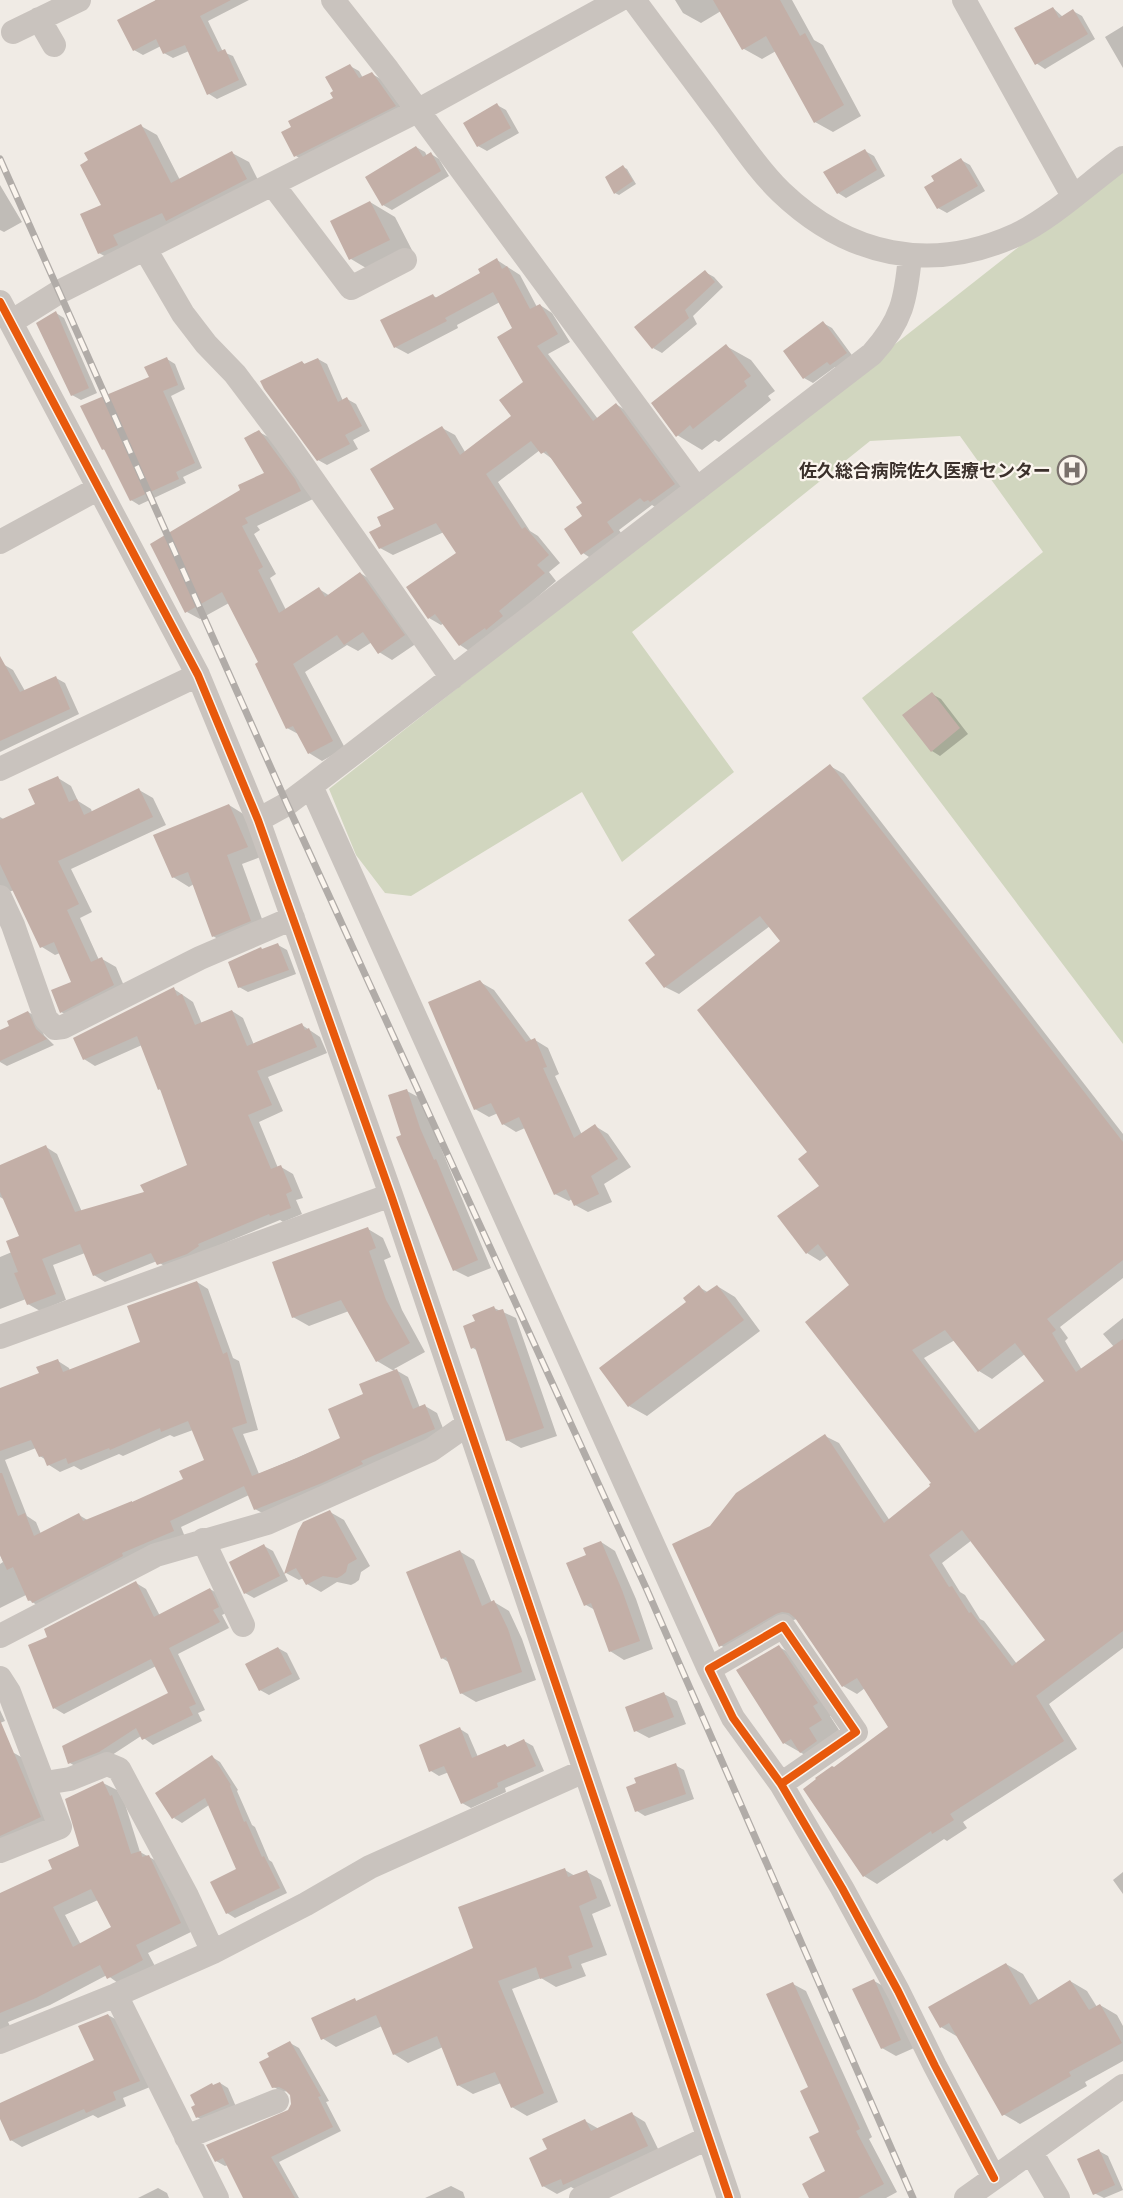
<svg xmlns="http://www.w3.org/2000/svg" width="1123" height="2198" viewBox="0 0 1123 2198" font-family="'Work Sans','Noto Sans JP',sans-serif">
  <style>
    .green { fill: #d1d6bf }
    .shadow { fill: #0003; fill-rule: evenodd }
    .building { fill: #c3afa7; fill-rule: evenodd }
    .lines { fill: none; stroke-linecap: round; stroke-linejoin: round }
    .minor { stroke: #c9c3be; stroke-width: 24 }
    .rail-casing { stroke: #b1aca8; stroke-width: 7 }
    .rail { stroke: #fbf5ee; stroke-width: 4.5; stroke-dasharray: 14; stroke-linecap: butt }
    .cycleway-casing { stroke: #fbf5ee; stroke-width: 11 }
    .cycleway { stroke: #e8590c; stroke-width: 8 }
    .labels { text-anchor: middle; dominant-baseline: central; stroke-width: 4.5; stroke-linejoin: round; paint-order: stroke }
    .poi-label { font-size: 18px; font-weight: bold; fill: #3b302b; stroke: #fbf5ee; text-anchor: end }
  </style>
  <rect width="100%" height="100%" fill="#f0ebe5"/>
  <!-- green -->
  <path class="green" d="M1123 169V1044L862 698 1043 552 960 436 870 441 632 632 734 772 622 862 582 792 411 896 385 893 356 855 329 789 1016 249Z"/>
  <!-- shadow -->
  <path class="shadow" d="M155 0H249L208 21 223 52 233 56 247 85 217 99 209 94 189 51 173 58 164 53 161 46 143 55 134 50 156 2Z
    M675 0H792L814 40 823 45 861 116 833 132 815 122 776 51 762 59 744 49 721 11 701 23 683 13Z
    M1053 8 1063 17 1073 11 1082 16 1095 39 1045 69 1036 63Z
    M1123 26V68L1105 37Z
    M350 66 359 71 363 78 372 74 381 79 404 111 304 161 296 156 335 98Z
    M497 105 506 110 519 133 487 151 478 146Z
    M141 126 157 135 180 180 232 153 249 162 262 188 115 262 99 253Z
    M416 147 425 152 427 156 431 154 439 159 449 176 392 210 383 205Z
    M865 151 874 156 885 176 846 198 838 193Z
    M961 160 970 165 985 191 947 213 938 208Z
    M623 167 627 169 636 184 619 195 615 193Z
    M0 185 22 222 4 232 0 230Z
    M370 202 395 217 414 254 376 274 351 259Z
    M497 260 520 275 537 307 540 305 552 313 570 342 548 354 598 419 616 404 628 412 687 491 658 509 652 505 619 530 626 540 595 561 583 553 584 503 555 461 540 450 498 482 530 531 538 536 560 563 549 572 556 581 472 653 460 645 444 623 441 625 429 618 458 553 444 532 393 555 380 548 383 527 396 510 442 428 455 435 465 452 513 416 525 383 514 329 500 302 457 325 458 328 408 354 395 347 432 295 437 298 482 274Z
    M705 272 714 277 723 287 693 316 697 324 662 353 653 348Z
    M56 313 64 318 97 393 81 400 72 395Z
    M823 323 832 328 854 358 840 369 835 367 813 383 804 378Z
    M726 346 751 360 775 391 768 396 771 400 719 442 715 440 702 450 677 435Z
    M167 359 175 364 185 389 171 396 202 468 183 477 186 483 139 505 131 500 107 451 103 449 150 378Z
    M318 359 327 364 343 401 347 399 356 404 370 431 353 440 358 449 327 465 318 460 302 362 306 365Z
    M259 432 272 439 313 499 257 526 260 530 254 534 276 574 270 578 286 610 319 589 330 596 360 573 373 581 417 643 392 660 379 652 372 642 358 651 347 645 305 672 345 748 322 761 309 753 300 735 287 728 260 663 229 603 200 619 187 612 242 491 266 473Z
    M3 664 13 670 25 691 56 678 65 683 79 714 0 752V666Z
    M932 694 941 699 968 734 940 756 932 751Z
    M830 766 844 774 1123 1134V1278L1060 1327 1068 1338 1065 1341 1082 1370 1114 1347 1103 1334 1123 1318V1648L1049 1704 1077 1749 963 1822 967 1828 947 1841 944 1839 877 1884 864 1876 834 1768 890 1727 865 1688 857 1694 843 1686 797 1619 790 1621 734 1653 720 1645 711 1527 825 1436 839 1443 890 1521 932 1487 933 1483 851 1285 828 1255 820 1261 807 1253 821 1186 809 1152 782 942 770 926 679 994 665 987 657 956ZM955 1340 979 1371 992 1379 1025 1354 1046 1381 980 1431 924 1358ZM972 1540 1048 1641 1017 1664 984 1621 980 1619 965 1595 960 1592 942 1563Z
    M58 778 71 786 78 801 91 809 92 812 139 790 153 798 166 825 71 869 92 912 80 918 99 960 102 959 116 967 127 993 75 1019 61 1012 73 983 60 953 55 955 42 947 15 890 8 892 0 907V817L5 820 37 805Z
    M229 805 245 815 263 856 242 864 266 930 229 946 213 936 194 884 189 887 173 877Z
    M278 945 287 950 296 974 248 992 239 987 263 950Z
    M480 982 494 990 532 1041 535 1040 548 1048 559 1074 555 1076 582 1135 595 1126 608 1134 631 1167 604 1184 612 1202 588 1212 575 1205 572 1199 569 1201 555 1194 525 1128 516 1132 503 1124 498 1113 489 1117 475 1109Z
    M174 989 193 1002 202 1024 232 1011 243 1018 254 1045 302 1025 320 1037 327 1053 268 1077 283 1111 259 1122 278 1168 281 1167 293 1174 303 1198 296 1200 302 1214 283 1222 280 1220 208 1250 170 1270 157 1261 105 1282 94 1275 85 1253 53 1265 66 1300 40 1311 28 1304 26 1299 0 1309V1257L12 1252 21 1237 5 1200 0 1197V1167L46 1147 57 1154 82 1212 146 1193 189 1166 162 1091 159 1089 142 1045 95 1066 84 1059Z
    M28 1012 37 1017 44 1035 54 1045 7 1066 0 1062V1032L11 1027Z
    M407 1091 420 1098 491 1268 468 1277 454 1270 403 1136Z
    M368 1229 383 1238 391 1257 384 1260 402 1310 425 1352 394 1369 408 1377 420 1408 425 1406 437 1413 446 1436 266 1515 255 1509 249 1495 181 1527 185 1537 40 1607 29 1600 26 1595 0 1608V1564L3 1562 0 1555V1389L41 1374 58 1361 69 1368 70 1371 142 1343 197 1282 208 1289 233 1358 239 1361 258 1430 243 1434 259 1474 341 1439 365 1395 394 1371 377 1361 349 1311 309 1326 293 1317ZM193 1430 206 1460 185 1480 89 1521 79 1515 41 1534 36 1522 27 1516 5 1460 36 1448 40 1456 46 1460 49 1465 60 1472 74 1466 81 1470 119 1454 123 1456 170 1435 174 1437Z
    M717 1286 735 1297 760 1331 647 1416 629 1406 699 1287 709 1293Z
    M494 1308 516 1318 557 1436 521 1448 507 1440 478 1351 473 1348 477 1322Z
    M330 1512 344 1520 370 1566 361 1572 359 1580 355 1583 351 1585 337 1582 321 1592 307 1584 304 1578 299 1580 286 1573 299 1531Z
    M601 1542 615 1551 636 1599 653 1649 624 1660 610 1651 595 1610 586 1605 588 1556Z
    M264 1546 273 1551 288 1581 254 1598 245 1593Z
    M459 1551 474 1560 492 1603 494 1602 509 1611 522 1639 536 1680 476 1702 461 1693 450 1663 442 1658Z
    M136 1583 146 1589 160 1616 210 1589 220 1595 228 1612 222 1615 229 1628 178 1654 205 1710 198 1713 202 1721 153 1745 141 1736 109 1757 80 1769 70 1763 170 1694 156 1666 64 1714 54 1708 49 1638Z
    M779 1647 797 1657 835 1713 830 1716 839 1730 819 1763 784 1743Z
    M278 1648 287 1653 300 1679 269 1695 260 1690Z
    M664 1694 677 1701 686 1724 649 1738 636 1731Z
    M0 1710 5 1721 0 1723Z
    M460 1729 468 1734 478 1757 505 1745 509 1748 524 1741 533 1746 544 1771 505 1788 506 1792 471 1808 462 1803 449 1772 439 1776 431 1771Z
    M14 1753 23 1758 49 1822 0 1845V1760Z
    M212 1757 220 1762 238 1790 237 1791 252 1825 255 1827 269 1860 272 1862 287 1893 235 1918 227 1913 238 1870 209 1805 182 1823 174 1818Z
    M675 1765 684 1770 694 1799 645 1816 637 1811Z
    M103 1783 117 1790 125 1804 140 1852 162 1864 193 1931 148 1953 156 1968 122 1986 107 1975 50 2005 8 2022 10 2026 0 2030V1895L54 1869 81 1846ZM98 1900 113 1928 81 1945 65 1915Z
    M565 1870 575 1876 587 1872 601 1880 611 1906 592 1914 607 1955 581 1964 586 1976 556 1987 541 1978 512 1989 558 2102 527 2116 512 2107 501 2083 473 2094 458 2085 443 2047 408 2063 394 2054 382 2026 336 2047 322 2038 355 2000 358 2002 475 1949Z
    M1123 1872V1894L1113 1880Z
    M1006 1964 1023 1974 1039 2001 1070 1981 1087 1991 1097 2007 1100 2005 1117 2015 1123 2026V2061L1085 2082 1087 2086 1020 2124 1003 2114 958 2037 941 2027Z
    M874 1981 887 1988 914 2048 896 2056 882 2048Z
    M793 1984 806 1991 872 2137 869 2139 897 2192 886 2198H811L827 2172 810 2088Z
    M108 2015 119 2021 150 2087 123 2098 126 2106 98 2118 93 2115 22 2147 11 2140 0 2115V2105L96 2061Z
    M290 2043 299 2048 329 2101 326 2102 341 2131 279 2162 299 2198H245L228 2165 225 2166 216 2161 289 2111 292 2104 291 2095 288 2091 282 2092 274 2087Z
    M220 2083 228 2088 237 2109 206 2122 197 2117 214 2086Z
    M632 2114 645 2122 660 2153 578 2191 571 2187 557 2194 543 2186 549 2150 585 2121 599 2129Z
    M1099 2151 1108 2156 1123 2190 1104 2198 1094 2193Z
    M451 2186 463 2192 465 2198H425Z
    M158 2188 167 2193 169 2198H138Z"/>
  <!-- building -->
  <path class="building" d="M156 0H231L200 16 218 52 225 49 239 80 207 95 185 45 163 54 156 39 133 51 117 20Z
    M713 0H780L800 36 805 33 844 105 814 123 766 36 742 50Z
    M1053 7 1059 18 1073 9 1088 34 1035 65 1014 28Z
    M350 64 359 78 372 72 396 106 294 157 281 132 291 127 288 121 333 98 330 93 333 91 325 77Z
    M497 103 511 128 477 147 463 123Z
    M141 124 171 183 232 151 247 179 166 221 162 213 113 235 118 245 98 254 80 214 101 205 80 165 88 160 84 153Z
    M416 146 423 157 431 152 441 171 382 206 365 177Z
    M865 149 877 170 837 194 823 172Z
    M961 158 978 186 937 209 924 187 934 181 931 176Z
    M623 165 633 181 614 194 605 177Z
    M370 201 390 240 349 260 330 221Z
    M497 258 502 269 507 266 530 309 540 304 558 334 537 346 593 421 616 403 675 484 650 502 648 500 644 502 640 498 607 522 614 532 581 555 564 529 582 516 576 507 582 503 546 451 541 454 531 441 486 474 522 529 525 527 549 555 537 565 545 573 499 611 503 616 486 630 485 628 459 646 435 614 428 619 406 587 456 553 436 523 379 549 369 532 381 526 377 517 394 509 370 469 442 426 460 455 511 416 499 400 523 382 497 337 512 328 493 292 445 318 447 321 394 348 380 320 433 294 435 298 480 273 478 269Z
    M705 270 715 282 685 310 689 318 652 349 634 327Z
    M56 311 89 388 71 396 36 323Z
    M823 321 847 353 830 365 827 362 803 379 783 351Z
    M726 344 751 376 744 381 747 386 693 429 690 425 676 437 651 403Z
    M167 357 178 385 163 391 195 463 176 472 179 479 130 501 104 449 102 450 80 406 149 377 144 367Z
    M318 358 338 402 347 397 362 426 345 435 350 444 317 461 264 389 260 381 302 361 304 364Z
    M259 430 295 479 301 491 245 518 248 523 242 526 263 567 258 570 279 613 319 587 325 597 360 572 405 635 378 654 363 632 344 645 337 635 293 664 333 741 308 754 293 726 286 729 255 664 258 662 222 592 185 613 150 544 240 490 238 485 264 473 244 438Z
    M0 656 20 692 56 676 70 709 0 741Z
    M932 692 960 728 931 752 902 715Z
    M830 764 1123 1142V1260L1047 1319 1056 1330 1052 1333 1063 1352 1076 1372 1123 1339V1631L1036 1696 1064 1741 950 1814 954 1820 932 1834 931 1831 863 1877 803 1789 816 1779 815 1778 832 1766 834 1767 888 1727 857 1678 842 1687 795 1618 789 1613 782 1612 776 1614 719 1647 672 1544 710 1526 736 1493 825 1434 884 1523 930 1486 929 1484 931 1483 805 1322 849 1285 818 1244 806 1254 777 1216 819 1186 798 1159 807 1152 697 1010 780 941 760 916 664 988 645 963 655 955 628 920ZM945 1330 978 1372 1015 1343 1044 1381 975 1433 912 1350ZM962 1530 1045 1640 1012 1666 971 1612 969 1613 952 1586 949 1587 929 1555Z
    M58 776 69 802 77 799 84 815 139 788 153 817 58 861 79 904 67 910 91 962 102 957 114 985 60 1013 51 990 71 982 54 942 40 948 0 864V820L35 804 28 789Z
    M229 804 248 847 227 855 251 921 212 937 188 872 172 878 153 835Z
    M278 943 289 970 238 988 228 962 261 947 262 949Z
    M480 980 526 1042 535 1038 547 1067 543 1068 574 1138 595 1124 618 1159 591 1176 599 1194 574 1206 566 1189 554 1195 519 1117 502 1125 491 1103 474 1110 428 1002Z
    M174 987 177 996 182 994 195 1025 232 1010 247 1046 302 1023 305 1030 309 1028 317 1047 257 1071 272 1105 248 1115 271 1169 281 1165 292 1191 286 1194 291 1208 270 1216 269 1214 198 1244 199 1246 187 1254 157 1265 151 1253 93 1276 80 1244 42 1259 56 1294 27 1305 14 1273 18 1272 6 1241 19 1236 0 1192V1165L46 1145 75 1212 144 1192 140 1185 187 1165 160 1089 158 1090 137 1036 83 1060 73 1038Z
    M28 1011 36 1029 47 1039 0 1061V1030L9 1026 7 1021Z
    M407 1089 420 1128 434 1160 436 1159 478 1260 453 1271 396 1137 401 1135 388 1095Z
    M368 1227 376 1248 369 1251 386 1300 410 1343 376 1362 341 1300 292 1318 272 1262Z
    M197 1281 223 1354 227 1352 247 1423 232 1428 252 1476 297 1458 340 1438 328 1409 363 1394 359 1384 397 1369 413 1409 425 1404 435 1429 361 1461 363 1464 322 1483 254 1510 244 1486 170 1521 174 1531 122 1553 123 1556 32 1603 31 1600 28 1601 13 1567 7 1570 0 1555V1473H2L18 1516 25 1513 34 1536 79 1513 83 1521 132 1501V1502L183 1479 179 1471 204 1460 188 1421 161 1432 160 1428 110 1450 109 1448 68 1464 66 1458 47 1466 43 1456 39 1457 31 1440 0 1451V1388L39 1373 36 1367 58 1359 63 1372 140 1342 127 1306Z
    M699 1285 705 1293 717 1285 744 1320 628 1407 599 1368 686 1302 683 1298Z
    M494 1306 496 1311 503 1309 544 1428 506 1441 475 1347 471 1349 463 1326 475 1321 472 1315Z
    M330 1510 357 1559 348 1564 346 1572 341 1576 337 1578 323 1576 306 1585 296 1568 284 1574 298 1531 303 1522Z
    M601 1541 622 1590 640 1641 609 1652 591 1603 584 1606 566 1563 586 1555 583 1548Z
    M264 1544 280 1576 244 1594 229 1562Z
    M460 1550 482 1606 494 1600 508 1629 522 1672 460 1694 446 1657 441 1659 406 1572Z
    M136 1581 154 1617 210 1588 219 1607 213 1610 220 1622 169 1648 196 1704 189 1707 193 1715 142 1740 136 1728 99 1752 68 1764 62 1746 168 1693 151 1659 53 1709 28 1645 47 1637 44 1629Z
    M779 1645 818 1703 813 1706 822 1720 809 1728 817 1741 800 1753 791 1739 783 1744 736 1670Z
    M278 1647 292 1674 259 1691 245 1664Z
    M664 1692 674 1717 634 1732 625 1707Z
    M0 1720 41 1817 0 1836Z
    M460 1727 472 1758 505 1744 507 1747 524 1739 536 1766 497 1783 498 1787 461 1804 444 1766 429 1772 419 1745Z
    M212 1755 231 1785 230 1786 244 1822 246 1821 262 1857 264 1856 280 1888 226 1914 210 1882 236 1869 205 1798 172 1819 155 1793Z
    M676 1763 686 1794 635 1812 626 1787 636 1783 634 1778Z
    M103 1781 110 1796 112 1795 131 1854 141 1851 142 1857 149 1855 181 1923 136 1945 143 1960 107 1979 100 1965 36 1998 0 2013V1893L52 1869 48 1860 79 1846 65 1799ZM91 1889 111 1927 73 1947 53 1907Z
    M565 1868 568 1877 587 1870 597 1898 579 1906 593 1947 568 1956 572 1968 540 1979 536 1967 498 1981 544 2093 511 2108 495 2072 457 2086 437 2036 393 2055 376 2015 321 2040 311 2018 355 1998 356 2001 473 1948 458 1907Z
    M1006 1963 1030 2005 1070 1980 1089 2010 1100 2004 1122 2043 1069 2072 1071 2076 1002 2116 949 2023 940 2028 928 2007Z
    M874 1979 901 2040 881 2049 852 1989Z
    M793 1982 860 2129 856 2131 884 2184 858 2198H809L802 2184 825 2171 809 2137 819 2132 800 2091 808 2087 766 1994Z
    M108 2014 140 2081 113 2092 116 2100 86 2113 84 2109 10 2141 0 2119V2103L94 2060 78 2026Z
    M290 2041 321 2096 318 2097 333 2127 271 2157 295 2198H243L223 2158 215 2162 206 2145 288 2110 291 2104 290 2095 285 2090 279 2087 272 2088 259 2062 269 2057 267 2053Z
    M220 2082 229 2104 196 2118 191 2107 195 2105 190 2095 212 2083 213 2085Z
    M632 2112 648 2146 563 2185 561 2179 542 2187 529 2158 547 2149 542 2139 585 2119 591 2131Z
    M1099 2149 1115 2185 1093 2195 1077 2159Z"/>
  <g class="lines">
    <!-- minor -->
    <path class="minor" d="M333 0 388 70 697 489
      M634 0C661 37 689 73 716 110 737 137 756 168 781 192 848 256 930 274 1016 235 1052 218 1090 182 1123 158
      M964 0 1073 196
      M39 19 54 45
      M13 32 79 0
      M273 185 351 288 405 260
      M145 249 183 314 206 344 235 374 287 443 452 678
      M0 302 198 675 258 820 391 1195 729 2198
      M11 322 59 292 417 111 619 0
      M0 542 99 488
      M0 769 198 675
      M311 786 709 1669
      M258 820 287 804 311 786 872 354C902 321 906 299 910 256
      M0 897 13 925 46 1019 55 1028 63 1027 200 958 293 918
      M0 1337 391 1195
      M203 1540 243 1625
      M0 1636 156 1555 267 1523 431 1450 468 1424
      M0 1678 9 1692 60 1827 0 1851
      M45 1783 70 1779 107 1764 119 1769 187 1896 213 1952
      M781 1784 856 1732 783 1626 709 1669 733 1718 781 1784 842 1888 898 1991 935 2066 994 2178
      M116 1995 217 2198
      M0 2042 116 1995 213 1952 306 1904 370 1867 584 1771
      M186 2137 277 2101
      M1031 2152 1058 2198
      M581 2198 708 2138
      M966 2198 1123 2086"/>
    <!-- rail casing -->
    <g class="rail-casing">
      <path id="rail" d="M0 159 287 804 647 1590 913 2198"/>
    </g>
    <!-- rail -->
    <use href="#rail" class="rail"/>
    <!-- cycleway casing -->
    <g class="cycleway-casing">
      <path id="cycleway" d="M0 302 198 675 258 820 391 1195 729 2198
        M781 1784 856 1732 783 1626 709 1669 733 1718 781 1784 842 1888 898 1991 935 2066 994 2178"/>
    </g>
    <!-- cycleway -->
    <use href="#cycleway" class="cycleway"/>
  </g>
  <!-- icons -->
  <defs>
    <g id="hospital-ring" transform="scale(1.5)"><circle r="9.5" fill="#fbf5ee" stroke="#7a716c" stroke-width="1.5"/><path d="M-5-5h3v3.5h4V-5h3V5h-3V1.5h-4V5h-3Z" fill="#7a716c"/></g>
  </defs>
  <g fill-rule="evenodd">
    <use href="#hospital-ring" x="1072" y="470"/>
  </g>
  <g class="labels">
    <!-- poi labels -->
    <g class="poi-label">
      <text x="1051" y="470">佐久総合病院佐久医療センター</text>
    </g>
  </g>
</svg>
